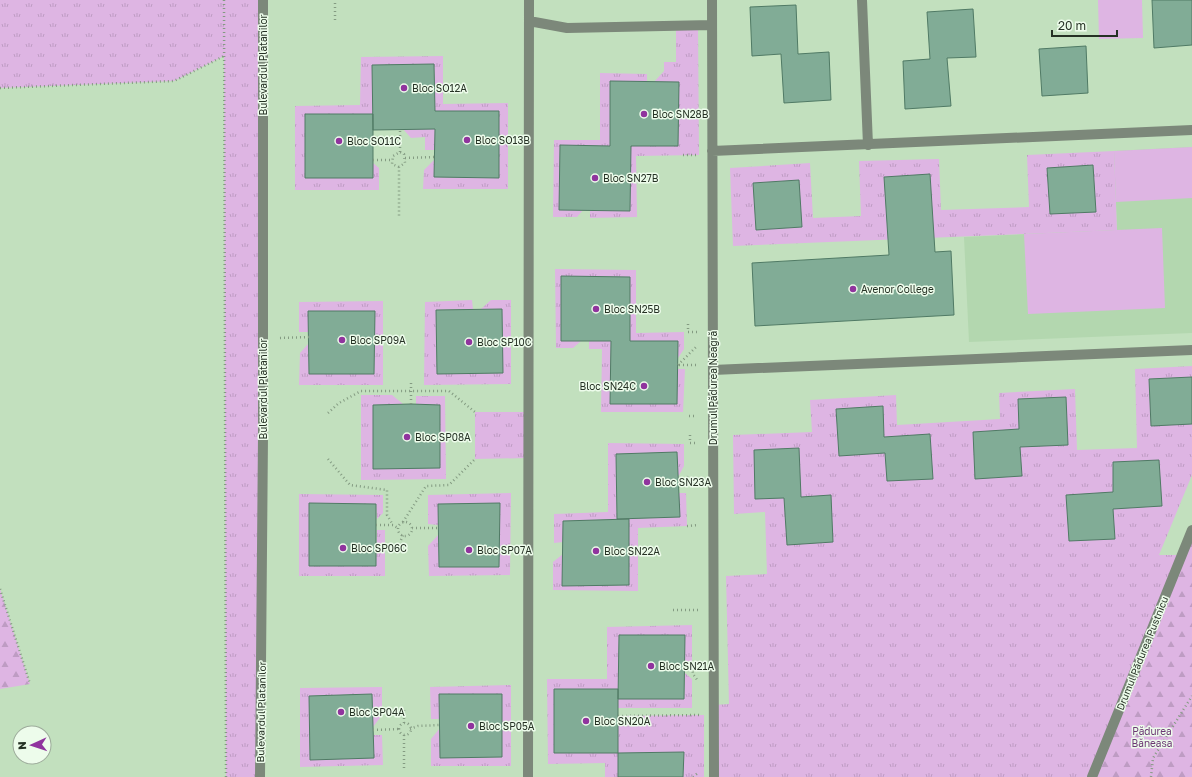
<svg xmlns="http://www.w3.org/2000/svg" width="1192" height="777" viewBox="0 0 1192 777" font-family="'Golos Text',sans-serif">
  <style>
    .built { fill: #b3d7af }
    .grass { fill: url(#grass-tufts) }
    .forest { fill: url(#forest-firs) }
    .park { fill: #deb5e3 }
    .building { fill: #81ac96; stroke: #507a65 }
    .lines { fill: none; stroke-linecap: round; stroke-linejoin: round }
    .path { stroke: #849b82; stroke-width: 2.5; stroke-dasharray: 1 3; stroke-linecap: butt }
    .minor { stroke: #7c887a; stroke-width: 10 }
    .poi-dot { fill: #90349e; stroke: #edfceb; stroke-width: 1.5 }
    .labels { text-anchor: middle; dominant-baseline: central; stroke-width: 3; stroke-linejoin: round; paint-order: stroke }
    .street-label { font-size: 10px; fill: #253124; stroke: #edfceb }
    .poi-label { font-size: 10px; fill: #253124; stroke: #edfceb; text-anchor: start }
    .park-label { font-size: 10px; fill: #6c3774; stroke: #edfceb }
  </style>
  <defs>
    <pattern id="grass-tufts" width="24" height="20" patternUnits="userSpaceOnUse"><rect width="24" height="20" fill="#deb5e3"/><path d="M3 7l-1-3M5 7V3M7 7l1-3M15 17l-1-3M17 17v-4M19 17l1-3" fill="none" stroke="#be9cc3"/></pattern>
    <pattern id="forest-firs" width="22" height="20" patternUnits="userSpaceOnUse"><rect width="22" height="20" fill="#deb5e3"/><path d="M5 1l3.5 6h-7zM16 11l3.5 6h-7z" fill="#be9cc3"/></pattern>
  </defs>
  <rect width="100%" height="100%" fill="#c2e0be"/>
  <!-- built -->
  <path class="built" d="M1192 147V333L969 342 964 237 1117 230 1114 151Z"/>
  <!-- grass -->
  <path class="grass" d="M0 0H263L260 777H226L224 56 174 81 0 88Z
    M676 25H698L699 155 636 156 637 217 590 218V210H630V146H678L679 82H654L664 71V62H676Z
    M443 56V104L508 103V189H423L424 170 434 160V177L499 178V112L435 111 434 64 372 65 373 114H305L306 178H373V163L379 168V190H295V106L360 105 361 57Z
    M600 73 647 74V82H610V146H560L559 210H583L577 217H553L554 140H600Z
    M403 129H435V150H425V137L411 138Z
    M1114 151 1117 230 733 246 730 168 810 163 813 218 861 216 859 161 939 159 941 210 1029 207 1027 155Z
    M555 269 636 270V333L684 332V349L678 358V341H630V277L562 276 581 341 573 348H556Z
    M472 300 473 309 436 310 437 374 502 373V309H481L491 300H511V384L424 385 425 302Z
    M383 301V385H299L300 353 309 343V374H374L375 311H309L308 332H299V302Z
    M589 341H611L610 404H676L678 369H685L683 412H601L602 349H589Z
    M1192 366V475L1159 555H1182L1092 777H714V705L729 704 726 576 767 574 765 512 734 514 733 435 812 432 810 400 896 395 897 425 1000 419 999 393 1075 389 1077 450 1137 448 1135 369Z
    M361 395H392L403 404 373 405V469L440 468V405L416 404V396H445L446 479 361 480Z
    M475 412H529L528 458 475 459Z
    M608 443 684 444V466L678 477 677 452 616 454 617 519 563 521V542L554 543V514L608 512Z
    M511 493 510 575 429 576 428 546 439 534V567L499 566 500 503 439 504 438 525 428 524V495Z
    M679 493H686L687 526 638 528V591L553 590V562L563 554 562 586 628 585 629 519 679 517Z
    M299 494 383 495V513L377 519 376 504 309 503V566H376L377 530H385V576H299Z
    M692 625V663H684L685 635H619L618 689H554V752L618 753V716L704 715V777H683L684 753 618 777H605V763L548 764 547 679H607V627Z
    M685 673 692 679V708H618V699H684Z
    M511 685V766H431V739L440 728V758L502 757 501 694H440V719H431L430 687Z
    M382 687V715L373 727 372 694 309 696 310 760 373 758V735H382L383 765 300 767V688Z"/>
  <!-- forest -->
  <path class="forest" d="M1192 530V777H1092Z
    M0 589 30 684 0 689Z"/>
  <!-- park -->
  <path class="park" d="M1098 0H1142L1143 38 1099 39Z
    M1192 147V198L1116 202 1114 151Z
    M1162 228 1165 308 1028 314 1024 234Z"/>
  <!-- building -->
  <path class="building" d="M1152 0H1192V45L1154 48Z
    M796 5 798 54 829 52 831 100 784 103 781 54 752 56 750 7Z
    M973 9 976 57 947 58 951 106 905 109 903 61 930 59 927 12Z
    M1086 46 1088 93 1042 96 1039 49Z
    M434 64 435 111H499V178L434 177 435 129 373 130 372 65Z
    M610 81 679 82 678 146H631L630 211 559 210 560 145 610 146Z
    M305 114H373V178H305Z
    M1093 165 1096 212 1050 214 1047 168Z
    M930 174 935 252 951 251 954 315 755 326 752 263 889 255 884 177Z
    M799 180 802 227 756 230 753 183Z
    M561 276 630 277V341H678L677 404H610L611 341H561Z
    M502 309 503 373 437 374 436 310Z
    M308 311H375L374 374H309Z
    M1192 377V424L1151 426 1149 379Z
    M1066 397 1068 445 1020 447 1022 476 975 479 973 432 1019 429 1018 399Z
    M411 404 440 405V468L373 469V405Z
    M883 406 884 437 930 434 933 479 887 481 885 453 839 456 836 409Z
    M799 448 801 497 831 495 833 542 787 545 784 498 755 499 754 450Z
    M677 452 680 517 617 519 616 454Z
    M1159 460 1162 506 1113 509 1115 539 1069 541 1066 495 1113 492V462Z
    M309 503 376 504V566H309Z
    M500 503 499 567H439L438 504Z
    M629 519V585L562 586 563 521Z
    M619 635H685L684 699H618Z
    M554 689H618V753H554Z
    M372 694 374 758 310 760 309 696Z
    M439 694H502V757L440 758Z
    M684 752 683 777H618V753Z"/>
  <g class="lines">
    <!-- path -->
    <path class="path" d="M224 0 226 777
      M335 20V0
      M0 88 174 81 224 56
      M400 152V129
      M683 155H696
      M405 158 434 157
      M373 160H391
      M399 167 392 164 393 156 400 152 404 154 405 163 399 167V217
      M688 324V332H698
      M280 338 309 337
      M678 365 697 346
      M679 365H698
      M411 404V381
      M328 413 339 403 361 391H449L475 412
      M689 416H697
      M690 435V443H698
      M328 459 350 485 387 490V515L393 525
      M679 486 687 477 698 484
      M679 486 698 485
      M403 522 426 486 449 485 475 459
      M398 529a7 7 0 1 1 14 0a7 7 0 1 1-14 0Z
      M376 525H393L398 528
      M687 526 698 525
      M412 528H438
      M401 540 403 535
      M0 589 30 684
      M673 610H698
      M685 669H698
      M684 670 692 665 693 674 698 681
      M404 710V723
      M618 716 699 715
      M399 729a6 6 0 1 1 12 0a6 6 0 1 1-12 0Z
      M410 729 418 726 440 725
      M373 730 399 729
      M404 735V770
      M693 777 699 772
      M1151 777 1153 758 1192 696"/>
    <!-- minor -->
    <path class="minor" d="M712 0 714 777
      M862 0 868 145
      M529 21 567 28 712 25
      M712 151 1192 130
      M713 370 1192 350
      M260 777 263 436V0
      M528 777 529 0
      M1092 777 1192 530"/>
  </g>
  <!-- markers -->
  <g class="poi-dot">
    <circle cx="404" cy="88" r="4"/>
    <circle cx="644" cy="114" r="4"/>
    <circle cx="467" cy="140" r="4"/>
    <circle cx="339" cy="141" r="4"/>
    <circle cx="595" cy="178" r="4"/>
    <circle cx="853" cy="289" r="4"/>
    <circle cx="596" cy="309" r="4"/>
    <circle cx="342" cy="340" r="4"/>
    <circle cx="469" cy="342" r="4"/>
    <circle cx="644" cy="386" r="4"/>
    <circle cx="407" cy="437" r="4"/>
    <circle cx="647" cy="482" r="4"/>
    <circle cx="343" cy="548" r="4"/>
    <circle cx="469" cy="550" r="4"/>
    <circle cx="596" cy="551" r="4"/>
    <circle cx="651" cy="666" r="4"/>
    <circle cx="341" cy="712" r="4"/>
    <circle cx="586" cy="721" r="4"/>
    <circle cx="471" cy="726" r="4"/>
  </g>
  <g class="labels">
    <!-- street labels -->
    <g class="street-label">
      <text transform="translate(263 65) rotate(-90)">Bulevardul Platanilor</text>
      <text transform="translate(713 388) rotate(-90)">Drumul Pădurea Neagră</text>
      <text transform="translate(263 389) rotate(-90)">Bulevardul Platanilor</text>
      <text transform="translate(1142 653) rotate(-68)">Drumul Pădurea Pustnicu</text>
      <text transform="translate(261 712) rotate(-89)">Bulevardul Platanilor</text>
    </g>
    <!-- poi labels -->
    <g class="poi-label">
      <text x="412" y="88">Bloc SO12A</text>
      <text x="652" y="114">Bloc SN28B</text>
      <text x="475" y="140">Bloc SO13B</text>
      <text x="347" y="141">Bloc SO11C</text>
      <text x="603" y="178">Bloc SN27B</text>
      <text x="861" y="289">Avenor College</text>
      <text x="604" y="309">Bloc SN25B</text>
      <text x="350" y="340">Bloc SP09A</text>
      <text x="477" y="342">Bloc SP10C</text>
      <text x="636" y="386" text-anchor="end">Bloc SN24C</text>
      <text x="415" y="437">Bloc SP08A</text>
      <text x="655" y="482">Bloc SN23A</text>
      <text x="351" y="548">Bloc SP06C</text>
      <text x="477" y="550">Bloc SP07A</text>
      <text x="604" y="551">Bloc SN22A</text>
      <text x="659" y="666">Bloc SN21A</text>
      <text x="349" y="712">Bloc SP04A</text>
      <text x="594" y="721">Bloc SN20A</text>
      <text x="479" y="726">Bloc SP05A</text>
    </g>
    <!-- park labels -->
    <g class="park-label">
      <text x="1152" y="731">Pădurea<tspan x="1152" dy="12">Băneasa</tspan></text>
    </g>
  </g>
  <!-- north arrow -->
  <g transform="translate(32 745) rotate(267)"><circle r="19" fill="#edfceb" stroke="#9dab9b"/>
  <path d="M0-3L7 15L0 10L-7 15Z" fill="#90349e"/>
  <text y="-6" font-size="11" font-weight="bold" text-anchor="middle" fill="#253124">N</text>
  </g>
  <!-- scale -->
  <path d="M1052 30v6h65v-6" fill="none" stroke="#253124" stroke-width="2"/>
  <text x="1058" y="30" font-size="12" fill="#253124" stroke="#edfceb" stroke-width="3" paint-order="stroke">20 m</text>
</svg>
